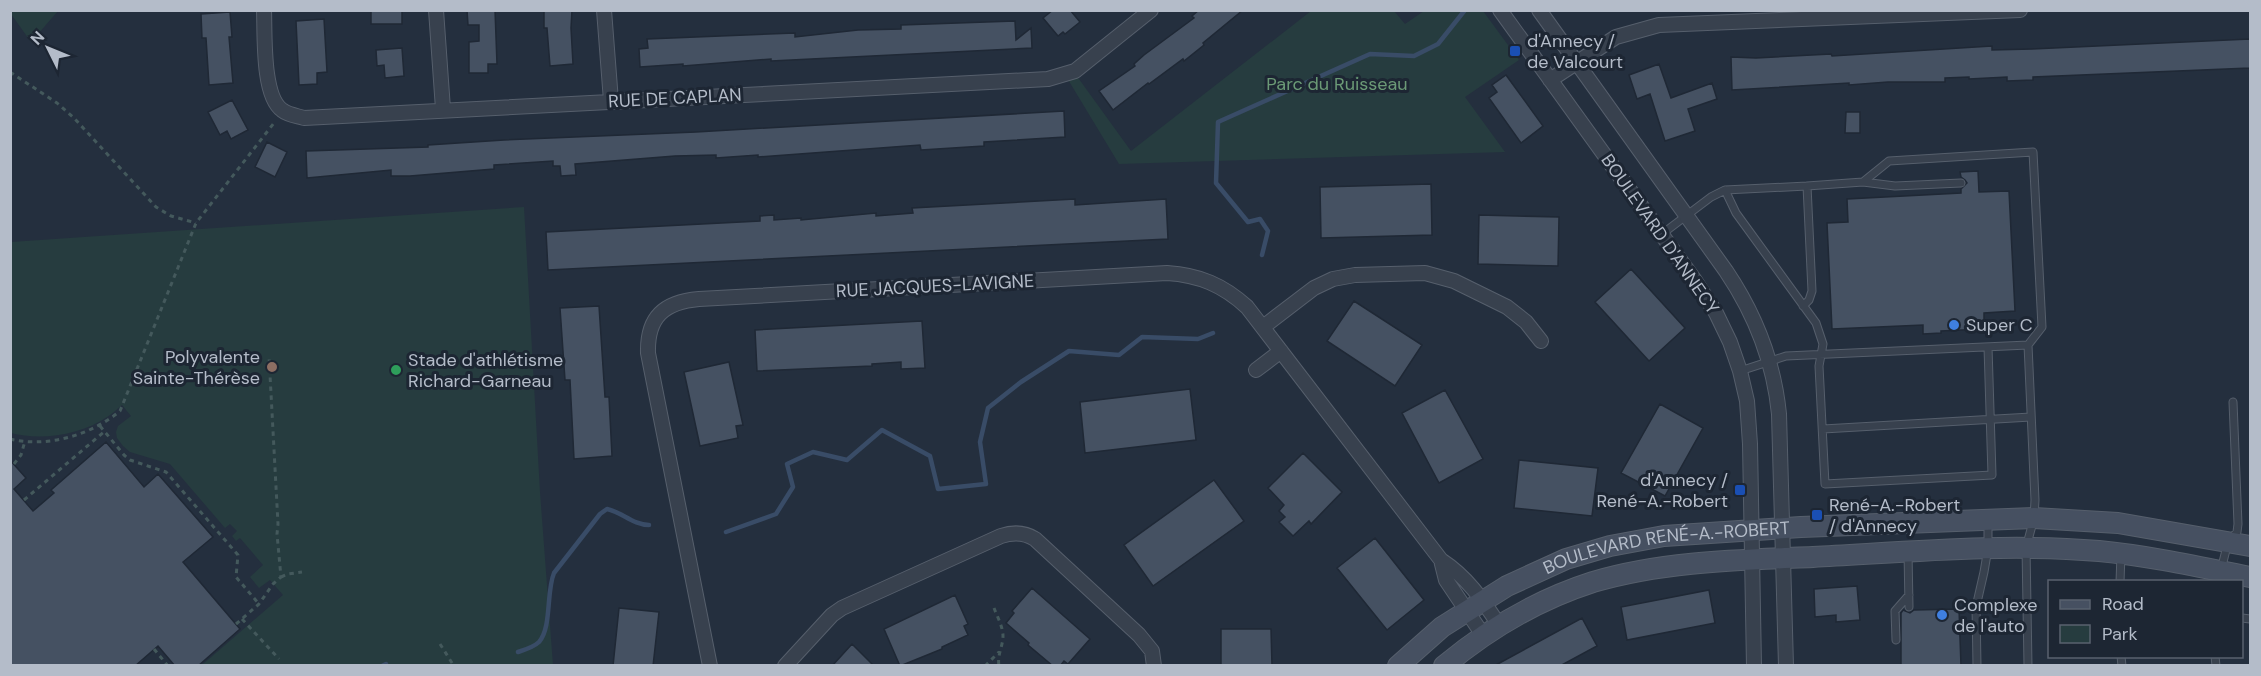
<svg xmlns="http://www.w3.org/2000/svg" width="2261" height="676" viewBox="0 0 2261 676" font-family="'DM Sans',sans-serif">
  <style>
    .green { fill: #263c3f }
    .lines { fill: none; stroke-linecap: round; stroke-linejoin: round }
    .stream { stroke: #394c67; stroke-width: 4.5 }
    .building { fill: #455162; stroke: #1f2835; stroke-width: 1.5 }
    .lane-casing { stroke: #565f6c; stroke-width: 9 }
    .street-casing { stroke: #565f6c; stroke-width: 16 }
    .secondary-casing { stroke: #565f6c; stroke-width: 22 }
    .path { stroke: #44595c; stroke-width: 3; stroke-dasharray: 4.5 4.5; stroke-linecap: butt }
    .lane { stroke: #38414e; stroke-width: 7 }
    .street { stroke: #38414e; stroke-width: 14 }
    .secondary { stroke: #465061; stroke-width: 20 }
    .transit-dot { fill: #1a4fb4; stroke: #1d2633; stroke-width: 2 }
    .shop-dot { fill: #3f7fe0; stroke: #1d2633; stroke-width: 2 }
    .education-dot { fill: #8d6e63; stroke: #1d2633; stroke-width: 2 }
    .leisure-dot { fill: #2e9e5b; stroke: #1d2633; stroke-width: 2 }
    .labels { text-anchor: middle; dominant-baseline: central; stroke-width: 6; stroke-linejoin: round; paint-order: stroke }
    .poi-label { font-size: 18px; fill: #b4bcc9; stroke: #1d2633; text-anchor: start }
    .park-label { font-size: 18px; fill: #6b9a76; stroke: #1d2633 }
    .street-label { font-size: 18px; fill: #b4bcc9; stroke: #1d2633 }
  </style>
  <rect width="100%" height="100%" fill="#242f3e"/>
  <!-- green -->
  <path class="green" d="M11 10H58V11L31 42 11 14Z
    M1311 11H1394L1405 24 1424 11H1483L1519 60 1465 97 1505 152 1119 164 1064 73 1071 68 1131 151Z
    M524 207 540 492 553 665H202L283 595 270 580 259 588 250 577 263 565 240 538 236 541 232 536 237 531 230 524 225 528 170 464 130 452 123 446 117 438 116 432 118 426 131 416 122 405C117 409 112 414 107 417 81 435 40 441 11 433V242Z"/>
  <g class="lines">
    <!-- stream -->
    <path class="stream" d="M1262 255 1268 231 1260 219 1248 222 1216 183 1218 122 1370 54 1414 56 1438 44 1465 10
      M726 532 776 514 793 487 787 464 813 452 847 460 882 430 930 456 938 489 986 484 980 442 988 408 1021 382 1069 351 1119 355 1142 337 1198 339 1213 333
      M518 652C524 650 534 647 539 642 552 627 546 592 554 573L600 514 607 509C622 512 633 525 649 525
      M382 666 386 664"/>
  </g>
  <!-- building -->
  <path class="building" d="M371 10H402V24H371Z
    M467 10H495L497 64H488V73H469V42L479 41V25H468Z
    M544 10H572L571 28 573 64 550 66 547 28H544Z
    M1053 10H1070L1080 22 1065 34 1063 32 1058 36 1043 18Z
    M1199 10H1243L1203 43 1204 45 1184 61 1183 59 1149 84 1148 83 1113 110 1099 91 1135 66 1134 64 1144 55 1194 18 1192 16Z
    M230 12 232 37H229L233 83 209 85 206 38H202L201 14Z
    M324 19 327 72 317 73V84L299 85 296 21Z
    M1015 21 1016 40 1031 28 1032 48 771 61V59L683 66V64L640 67 639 49 648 48 647 39 795 33V37L858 30 901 29V25Z
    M2250 39V68L2033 77V80L2007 81V77L1969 79V77L1945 78V82H1888L1849 85V83L1732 90 1731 57 1756 58 1831 54 1832 56 1992 46V50L2032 49Z
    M402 48 404 76 385 78 384 65 377 66 376 50Z
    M1659 64 1671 98 1712 83 1717 99 1688 109 1695 131 1665 141 1650 94 1637 99 1629 75Z
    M1506 75 1543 126 1521 143 1489 98 1497 92 1492 85Z
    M232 100 248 130 231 139 227 131 220 135 208 112Z
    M1064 111 1065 137 984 142V146L921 150 920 145 758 157V155L716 158V155L675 156 575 164 576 175 561 176 560 166H553V161L494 165V169L410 176H391V170L307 178 306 151 428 147V145L504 140 696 132Z
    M1846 112H1860V133H1845Z
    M267 142 287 152 275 177 255 167Z
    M1978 171 1979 192 2009 191 2015 311 1984 313V329L1941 331V333L1923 334V325L1832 329 1827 223 1848 222 1847 199 1961 193V189L1967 183 1965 180 1961 177 1960 172Z
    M1431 184 1432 235 1321 238 1320 187Z
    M1075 199V205L1166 199 1168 239 548 270 546 232 760 221V216L774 215V220L801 218V220L876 213V216L913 213 912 208Z
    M1479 215 1559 217 1558 266 1478 264Z
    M1631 269 1685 328 1649 361 1595 302Z
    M1354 301 1422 345 1395 386 1327 341Z
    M599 306 605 397H609L612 456 574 459 570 380H565L560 308Z
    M922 321 925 368 901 369V362L872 364V366L757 371 755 330Z
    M729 362 743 425 736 426 738 438 700 446 684 372Z
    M1190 389 1196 440 1085 453 1080 402Z
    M1445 390 1483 459 1439 483 1402 413Z
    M1660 404 1703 428 1665 496 1621 473Z
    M106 442 144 487 158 474 213 537 183 562 240 629 198 666H175L158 646 135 666H10V460L26 478 14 489 33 511 54 493 51 490Z
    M1303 453 1342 492 1311 524 1309 521 1293 536 1279 522 1285 517 1279 511 1284 505 1268 488Z
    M1519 460 1598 468 1592 516 1514 508Z
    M1214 480 1244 521 1153 586 1124 545Z
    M1375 538 1424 600 1387 630 1337 568Z
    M1857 586 1860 620 1836 622V615L1815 617 1814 589Z
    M1032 588 1090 639 1068 664 1064 661 1060 666H1053L1028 645 1029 643 1006 623 1014 613 1012 611Z
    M1709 590 1715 623 1627 640 1621 607Z
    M955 595 968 624 964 626 968 635 942 647V649L900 666 884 629Z
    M619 608 659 612 653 666H613Z
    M1959 609 1961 666H1901V613L1903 610 1910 613 1914 610Z
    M1582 618 1597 646 1560 666H1494Z
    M1221 629H1271L1272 666H1221Z
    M852 644 874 666H832Z"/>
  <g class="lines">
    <!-- lane casing -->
    <g class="lane-casing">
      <path id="lane" d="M1863 182 1895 186 1961 183
        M1807 186 1863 182 1889 161 2033 152 2042 327 2028 345 2035 500 2034 518 2026 548 2028 666
        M1725 190 1736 213 1816 323 1823 344 1819 366 1825 484 1992 475 1988 347
        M1662 234 1711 197 1725 190 1807 186 1812 291 1809 300 1803 306
        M1740 371 1786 356 2028 345
        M1823 429 2031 417
        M1908 552 1909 607
        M2120 582 2121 554
        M2218 582 2228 542 2237 532 2238 524 2233 402
        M2242 618 2250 619
        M1896 640 1895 611 1909 595
        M2121 656 2122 666
        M2215 656 2216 666
        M1977 666 1976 607 1984 572 1988 548V523"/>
    </g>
    <!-- street casing -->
    <g class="street-casing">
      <path id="street" d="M264 10C265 34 262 96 282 110 288 115 298 116 304 118L1048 79 1075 71 1151 10
        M436 10 443 109
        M604 10 611 101
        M1500 10 1696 282 1716 313 1730 342 1740 371 1747 401 1750 444 1754 666
        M1539 10 1726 271C1755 314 1774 363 1779 414L1786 666
        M1550 80 1616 37 1659 25 2020 10
        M1263 327 1314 288 1333 279 1355 275 1425 273 1454 281 1507 307 1526 322 1541 341
        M1256 370 1281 351
        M1441 560 1446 580 1483 635
        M710 666 648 353C647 317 664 302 699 299L1167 273C1199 275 1223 285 1247 307L1441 560C1467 577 1482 599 1499 625
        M785 666 832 615 842 608 1001 536C1013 532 1024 532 1035 539L1139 635 1152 651 1154 666"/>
    </g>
    <!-- secondary casing -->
    <g class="secondary-casing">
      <g id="secondary">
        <path id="s1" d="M1398 666 1442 627 1507 586 1566 559 1610 546 1664 536 1801 527 2034 518 2118 523 2250 546"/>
        <path d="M1444 666C1488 629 1537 600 1593 582 1664 561 1740 560 1813 557 1908 552 2004 543 2099 551 2150 556 2200 567 2250 577"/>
      </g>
    </g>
    <!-- path -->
    <path class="path" d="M10 72 57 103 74 118 156 207 171 216 196 223
      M100 426 124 455 130 460 166 472 238 555 236 577 259 604
      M10 439C48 448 91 435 120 411L196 223 274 123
      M14 464 21 455 25 441
      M24 500 105 431
      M281 577 288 574 302 572
      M994 608C997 616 1003 627 1003 636 1003 646 997 655 999 666
      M242 619 279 659
      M236 624 259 604 273 584 281 577 277 534 278 524 269 356
      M440 644 454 666
      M154 649 168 666
      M893 665 894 666
      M985 666 999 652"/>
    <!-- lane -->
    <use href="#lane" class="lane"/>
    <!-- street -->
    <use href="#street" class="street"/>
    <!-- secondary -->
    <use href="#secondary" class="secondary"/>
  </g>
  <!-- markers -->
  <g class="transit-dot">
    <rect x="1509" y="45" width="12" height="12" rx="3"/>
    <rect x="1734" y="484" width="12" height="12" rx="3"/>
    <rect x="1811" y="509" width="12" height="12" rx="3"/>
  </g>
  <g class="shop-dot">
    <circle cx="1954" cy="325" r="6"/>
    <circle cx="1942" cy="615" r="6"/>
  </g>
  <circle class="education-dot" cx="272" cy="367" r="6"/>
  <circle class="leisure-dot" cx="396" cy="370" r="6"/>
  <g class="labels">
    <!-- poi labels -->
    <g class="poi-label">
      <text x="1527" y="41">d'Annecy /<tspan x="1527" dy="21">de Valcourt</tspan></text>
      <text x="1966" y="325">Super C</text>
      <text x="260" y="357" text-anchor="end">Polyvalente<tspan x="260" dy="21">Sainte-Thérèse</tspan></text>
      <text x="408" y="360">Stade d'athlétisme<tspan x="408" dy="21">Richard-Garneau</tspan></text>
      <text x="1728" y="480" text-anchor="end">d'Annecy /<tspan x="1728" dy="21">René-A.-Robert</tspan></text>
      <text x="1829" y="505">René-A.-Robert<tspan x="1829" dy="21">/ d'Annecy</tspan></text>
      <text x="1954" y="605">Complexe<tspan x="1954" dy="21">de l'auto</tspan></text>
    </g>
    <!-- park labels -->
    <g class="park-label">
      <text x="1337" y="84">Parc du Ruisseau</text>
    </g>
    <!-- street labels -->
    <g class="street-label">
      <text transform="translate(675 98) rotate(-3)">RUE DE CAPLAN</text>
      <text transform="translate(1660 234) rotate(55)">BOULEVARD D'ANNECY</text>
      <text transform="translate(935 286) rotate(-3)">RUE JACQUES-LAVIGNE</text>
      <text stroke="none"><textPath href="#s1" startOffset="302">BOULEVARD RENÉ-A.-ROBERT</textPath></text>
    </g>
  </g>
  <!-- border -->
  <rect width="2261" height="676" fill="none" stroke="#b4bcc9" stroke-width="24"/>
  <!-- legend -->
  <rect x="2048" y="580" width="195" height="78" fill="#1d2633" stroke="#59626f" stroke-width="1.5"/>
  <rect x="2060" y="600" width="30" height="9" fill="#465061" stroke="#59626f" stroke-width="1.5"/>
  <text x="2102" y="610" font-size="18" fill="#b4bcc9">Road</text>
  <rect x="2060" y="625" width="30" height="18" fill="#263c3f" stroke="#59626f" stroke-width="1.5"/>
  <text x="2102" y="640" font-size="18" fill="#b4bcc9">Park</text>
  <!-- north arrow -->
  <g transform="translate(48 48) rotate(313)" stroke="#1d2633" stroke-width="4.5" paint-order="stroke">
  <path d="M0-4.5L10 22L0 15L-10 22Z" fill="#b4bcc9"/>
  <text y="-9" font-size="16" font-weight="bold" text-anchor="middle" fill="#b4bcc9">N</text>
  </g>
</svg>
